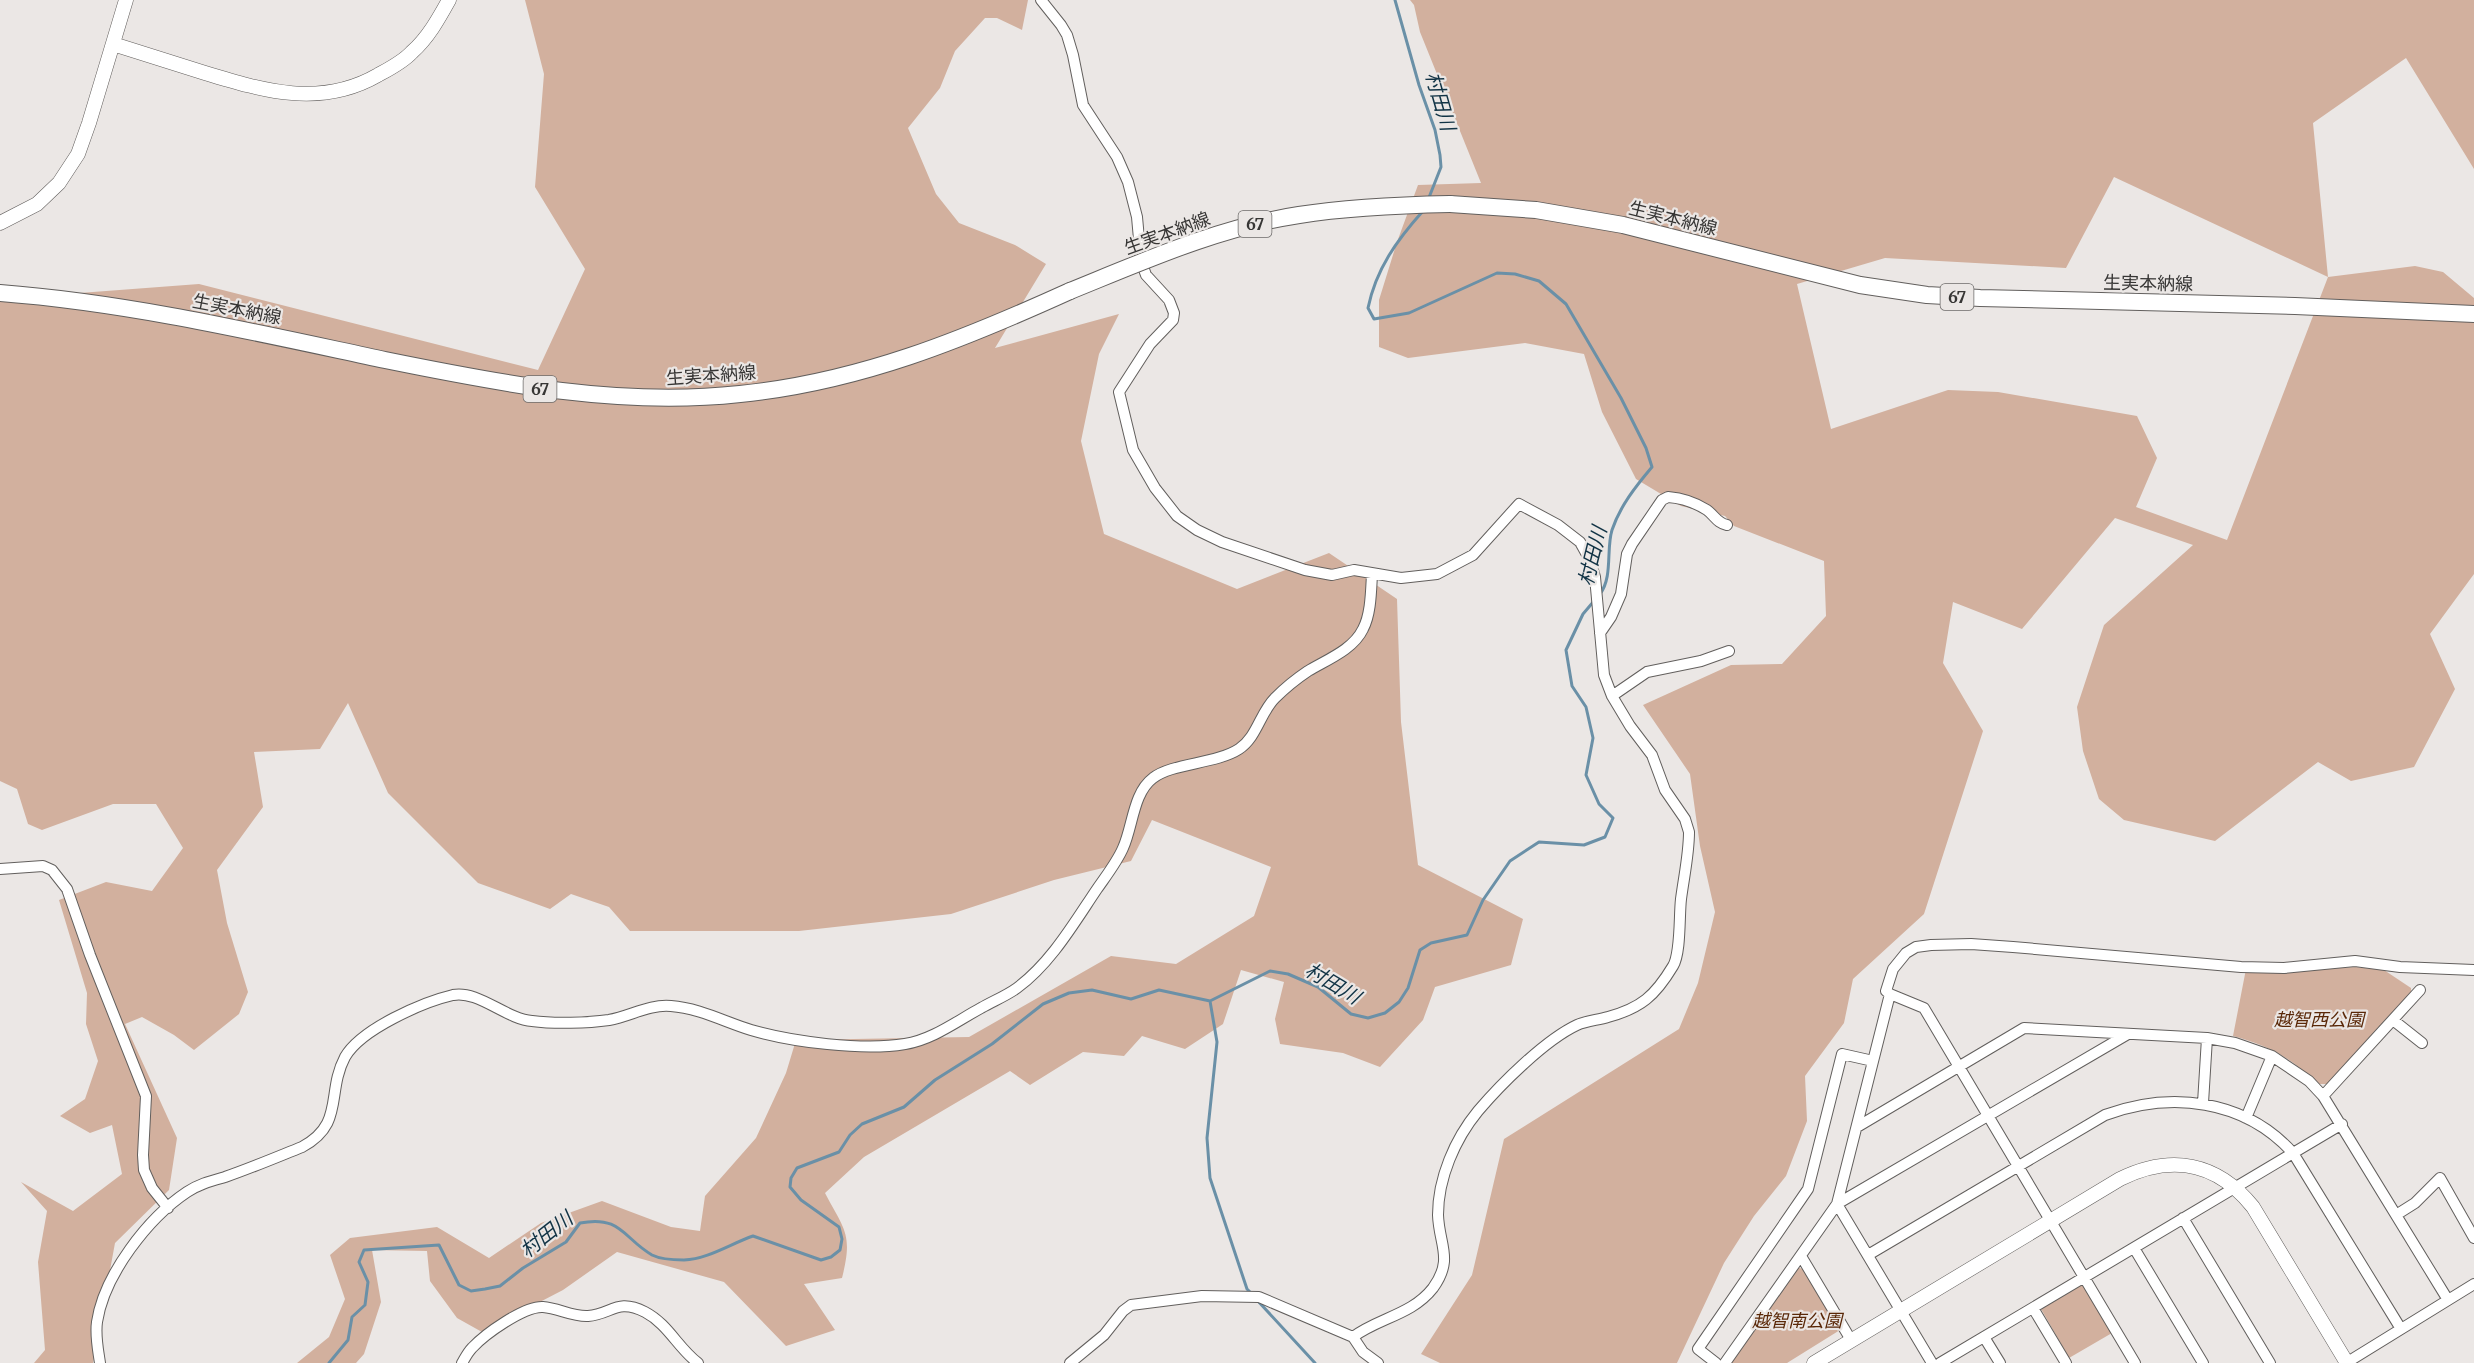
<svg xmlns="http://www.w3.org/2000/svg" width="2474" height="1363" viewBox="0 0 2474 1363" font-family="Merriweather,'Noto Sans JP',serif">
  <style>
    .green { fill: #d2b09e; fill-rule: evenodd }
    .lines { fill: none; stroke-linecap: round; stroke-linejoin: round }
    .stream { stroke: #6a90a7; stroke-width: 3 }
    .minor-casing { stroke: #625f5d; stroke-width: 12 }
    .tertiary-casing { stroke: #625f5d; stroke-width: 15 }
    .primary-casing { stroke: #625f5d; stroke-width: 18 }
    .minor { stroke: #fff; stroke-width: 10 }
    .tertiary { stroke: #fff; stroke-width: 14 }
    .primary { stroke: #fff; stroke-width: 16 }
    .primary-bridge-casing { stroke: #625f5d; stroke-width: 18; stroke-linecap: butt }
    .primary-bridge { stroke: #fff; stroke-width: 16 }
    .labels { text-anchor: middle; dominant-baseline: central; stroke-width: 4.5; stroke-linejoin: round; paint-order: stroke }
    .shield { fill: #ebe7e5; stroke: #6d6b6a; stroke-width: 1.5 }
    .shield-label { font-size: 16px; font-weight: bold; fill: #373635 }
    .street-label { font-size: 18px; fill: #373635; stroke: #ebe7e5 }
    .park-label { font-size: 18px; font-style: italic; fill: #5a2808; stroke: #ebe7e5 }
    .water-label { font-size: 20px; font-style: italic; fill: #113345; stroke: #ebe7e5 }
  </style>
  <rect width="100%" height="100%" fill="#ebe7e5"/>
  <!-- green -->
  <path class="green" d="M525 0H1028L1022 30 997 18H985L955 51 940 88 908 128 936 194 959 223 1015 245 1046 264 995 348 1119 314 1099 354 1081 441 1104 534 1237 589 1329 553 1397 599 1401 722 1418 865 1523 919 1511 965 1435 987 1423 1020 1380 1067 1343 1053 1280 1044 1275 1019 1284 982 1241 970 1223 1024 1185 1049 1142 1036 1124 1056 1083 1052 1030 1085 1010 1071 864 1157 825 1193C845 1231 853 1234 842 1278L804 1284 835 1330 786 1346 724 1282 617 1252 563 1290 482 1332 457 1318 430 1281 427 1251 372 1250 381 1302 364 1354 356 1363H297L329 1337 345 1299 330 1255 350 1238 437 1227 489 1258 541 1223 602 1201 671 1227 700 1231 705 1196 756 1138 786 1073 796 1040 969 1037 1111 956 1176 964 1254 916 1271 867 1152 820 1131 861 1054 880 951 914 799 931H630L609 907 571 894 550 909 478 883 388 793 348 703 320 749 254 752 263 807 217 870 227 923 248 992 239 1014 194 1050 174 1035 142 1017 125 1024 177 1138 169 1190 115 1243 93 1363H34L45 1350 38 1262 47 1211 21 1182 73 1211 122 1174 112 1125 90 1133 60 1116 85 1099 98 1061 86 1024 87 993 59 900 106 882 152 891 183 848 156 804H113L42 830 28 824 17 789 0 781V299L199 284 538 370 585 269 535 187 544 74Z
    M1410 0H2474V169L2406 58 2313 123 2328 277 2415 266 2443 272 2474 298V574L2430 634 2455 689 2414 767 2351 781 2318 762 2215 841 2124 820 2099 799 2083 751 2077 707 2104 625 2193 545 2115 518 2022 629 1953 602 1943 663 1983 731 1924 914 1853 979 1844 1023 1805 1076 1807 1121 1786 1176 1754 1216 1724 1263 1677 1363H1440L1421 1354 1472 1275 1504 1139 1679 1029 1698 983 1715 912 1700 846 1690 774 1643 705 1731 665 1782 664 1826 616 1824 561 1734 526 1725 516 1681 506 1636 479 1602 412 1584 354 1525 343 1408 358 1379 347V300L1397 242 1418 185 1481 183 1420 32 1414 5ZM2114 177 2328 277 2227 540 2136 507 2157 458 2137 416 1998 392 1948 390 1831 429 1797 284 1885 258 2066 268Z
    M2355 967 2384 970 2411 988V993L2327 1084H2317C2291 1057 2269 1046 2233 1036L2246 969 2295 971Z
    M1796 1267 1803 1269 1840 1330 1787 1363H1729Z
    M2081 1282 2112 1333 2069 1358 2040 1307Z"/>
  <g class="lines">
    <!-- stream -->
    <path class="stream" d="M1395 0 1419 85 1435 130 1440 155 1441 167 1428 200
      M1423 211C1397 240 1376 269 1368 308L1374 319 1409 313 1497 273 1515 274 1539 281 1566 304 1621 398 1646 448 1652 467C1636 486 1620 506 1612 530 1606 549 1613 577 1600 594
      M1210 1001 1217 1042 1207 1138 1210 1178 1247 1289 1251 1293
      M1257 1300 1315 1363
      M329 1363 348 1340 352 1317 365 1305 368 1282 359 1262 364 1250 439 1245 459 1285 471 1291 485 1289 500 1286 523 1268 566 1242 580 1223C621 1215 623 1238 652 1255 660 1259 674 1260 684 1260 708 1259 730 1244 753 1236L821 1260 831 1257 840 1250 842 1239 839 1227 801 1200 790 1187 791 1178 797 1168 839 1152 850 1135 862 1124 904 1107 935 1080 992 1044 1043 1004 1069 993 1092 990 1131 999 1159 990 1210 1001 1270 971 1288 974 1318 987 1351 1014 1368 1018 1385 1013 1399 1002 1408 988 1420 950 1431 943 1467 935 1483 900 1510 861 1539 842 1584 845 1605 837 1613 818 1599 804 1586 775 1593 738 1586 707 1572 686 1566 650 1583 614 1594 601"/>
    <!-- minor casing -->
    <g class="minor-casing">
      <path id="minor" d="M1041 0 1061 25 1067 35 1073 55 1083 105 1117 157 1128 182 1137 217 1141 261 1146 275 1169 300 1174 313 1173 320 1150 344 1119 392 1133 450 1155 488 1177 516 1197 530 1222 542 1305 570 1332 575 1354 570 1401 578 1437 574 1473 555 1519 504 1558 525 1580 542 1590 560 1595 577 1604 675 1612 696 1630 726 1652 755 1665 790 1685 819 1689 832C1689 854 1684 876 1681 899 1679 916 1681 953 1673 966 1655 996 1641 1008 1608 1017 1598 1020 1586 1021 1577 1025 1545 1040 1501 1084 1478 1111 1455 1139 1438 1178 1438 1215 1439 1245 1454 1259 1433 1288 1412 1315 1378 1318 1353 1337
        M1600 633 1611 617 1621 594 1627 554 1632 544 1662 500 1668 497C1681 498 1696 503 1707 510 1715 516 1717 523 1727 525
        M1612 696 1647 672 1701 661 1729 651
        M0 869 43 866 52 870 67 889 90 955 146 1096 143 1155 144 1170 152 1188 168 1208
        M1890 994 1886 991 1893 969 1906 953 1916 947 1931 945 1971 944 2013 947 2241 967 2284 968 2355 961 2400 967 2474 970
        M2393 1020 2422 1043
        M2323 1096 2420 990
        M2203 1103 2207 1038
        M2246 1118 2272 1056
        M1857 1127 2024 1028 2207 1038 2235 1043 2272 1056 2309 1081 2323 1096 2448 1300
        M2396 1215 2415 1203 2440 1178 2474 1238
        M2183 1218 2270 1363
        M2134 1248 2203 1363
        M1868 1255 2105 1115C2171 1091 2244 1099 2293 1153L2401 1329
        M1801 1256 1851 1340
        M2033 1308 2066 1363
        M1984 1337 2000 1363
        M100 1363C98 1349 95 1336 97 1322 104 1275 148 1218 187 1192 199 1184 211 1181 225 1177 251 1168 277 1157 302 1147 345 1124 326 1093 345 1057 361 1029 423 1002 453 995 478 990 506 1019 532 1021 554 1024 588 1023 609 1020 631 1016 649 1004 671 1006 699 1008 725 1022 751 1030 792 1042 863 1051 905 1044 932 1040 957 1021 981 1008 993 1001 1006 996 1017 988 1051 963 1074 923 1097 889 1106 876 1117 862 1123 848 1133 826 1133 793 1153 778 1172 763 1216 764 1239 749 1257 737 1260 713 1275 698 1285 688 1296 679 1308 671 1326 660 1353 650 1363 629 1371 614 1371 591 1372 574
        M462 1363C465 1358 468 1352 472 1348 485 1334 524 1306 543 1307 558 1308 573 1317 588 1316 612 1314 617 1298 645 1312 668 1324 678 1348 698 1363
        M1070 1363 1104 1335 1123 1311 1131 1305 1202 1296 1259 1297 1353 1337 1363 1352 1378 1363
        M1716 1363 1698 1349 1808 1189 1842 1054 1873 1061
        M1725 1363 1837 1204 1890 994 1924 1008 2135 1363
        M1932 1363 1837 1204 2128 1034
        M1940 1363 2342 1124
        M2346 1363 2474 1284"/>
    </g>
    <!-- tertiary casing -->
    <g class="tertiary-casing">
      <path id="tertiary" d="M113 44C144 54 174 63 205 73 264 91 321 108 378 75 389 69 403 62 412 52 428 38 439 18 449 0
        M0 223 37 204 59 183 78 154 89 123 126 0
        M1814 1363 2120 1179C2171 1154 2217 1162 2253 1207L2347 1363"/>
    </g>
    <!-- primary casing -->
    <g class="primary-casing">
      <path id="primary" d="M1450 204 1536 210 1623 225 1860 285 1927 295 1980 298 2295 306 2474 314
        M0 293C130 303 258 333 385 360 503 384 620 407 740 394 859 382 962 340 1070 291"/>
    </g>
    <!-- minor -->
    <use href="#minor" class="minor"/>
    <!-- tertiary -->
    <use href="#tertiary" class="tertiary"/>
    <!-- primary -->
    <use href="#primary" class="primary"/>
    <!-- primary-bridge casing -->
    <g class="primary-bridge-casing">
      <path id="primary-bridge" d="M1070 291C1144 261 1220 227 1299 215 1349 207 1400 205 1450 204"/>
    </g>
    <!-- primary-bridge -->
    <use href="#primary-bridge" class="primary-bridge"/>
  </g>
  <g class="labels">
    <!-- shield labels -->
    <g class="shield">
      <rect x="1238.5" y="211" width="33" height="26" rx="4.5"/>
      <rect x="1940.5" y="284" width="33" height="26" rx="4.5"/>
      <rect x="523.5" y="376" width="33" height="26" rx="4.5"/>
    </g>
    <g class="shield-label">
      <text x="1255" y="224">67</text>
      <text x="1957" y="297">67</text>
      <text x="540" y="389">67</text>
    </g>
    <!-- street labels -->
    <g class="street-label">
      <text transform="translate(1673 218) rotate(14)">生実本納線</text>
      <text transform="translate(1167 233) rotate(-20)">生実本納線</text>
      <text transform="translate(2148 283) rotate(1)">生実本納線</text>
      <text transform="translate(237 309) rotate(11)">生実本納線</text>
      <text transform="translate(711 375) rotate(-4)">生実本納線</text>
    </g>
    <!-- park labels -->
    <g class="park-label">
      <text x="2319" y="1019">越智西公園</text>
      <text x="1797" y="1320">越智南公園</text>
    </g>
    <!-- water labels -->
    <g class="water-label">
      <text transform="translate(1441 101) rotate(74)">村田川</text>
      <text transform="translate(1592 556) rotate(-76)">村田川</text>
      <text transform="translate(1333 983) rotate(31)">村田川</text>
      <text transform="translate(546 1234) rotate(-38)">村田川</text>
    </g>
  </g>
</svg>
